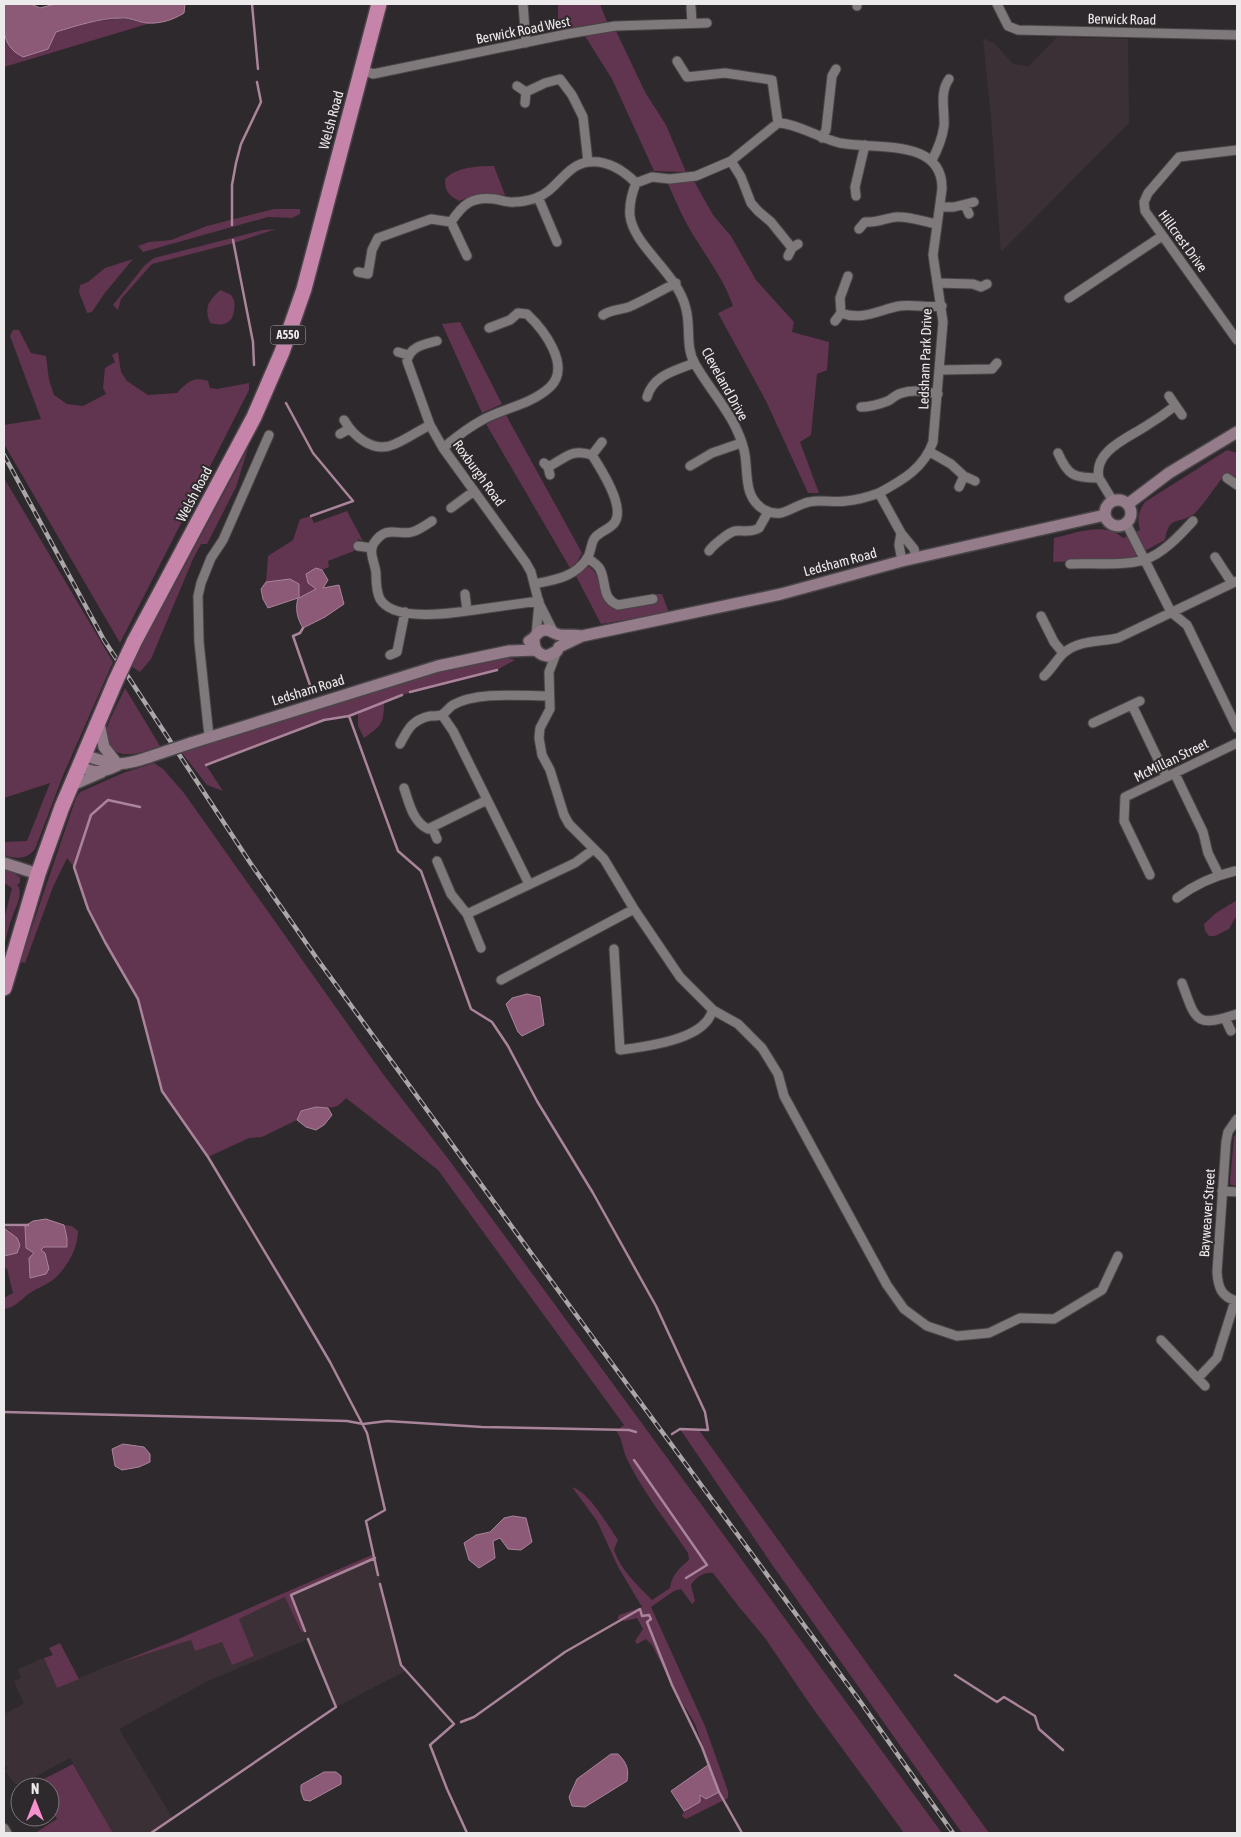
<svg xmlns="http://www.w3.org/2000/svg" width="1241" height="1837" viewBox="0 0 1241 1837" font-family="'Asap Condensed',sans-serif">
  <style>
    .built { fill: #3c3037 }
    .green { fill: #61344f }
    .water { fill: #8c5977; stroke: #a9849a }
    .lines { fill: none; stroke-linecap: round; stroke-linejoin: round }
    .stream { stroke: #a9849a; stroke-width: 2.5 }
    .street-casing { stroke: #4a4648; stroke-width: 11 }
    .secondary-casing { stroke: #4a4648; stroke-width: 14 }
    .highway-casing { stroke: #4a4648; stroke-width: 18 }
    .street { stroke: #7f797c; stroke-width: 9 }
    .secondary { stroke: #947c8a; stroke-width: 11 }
    .highway { stroke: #c684ab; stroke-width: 15 }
    .rail-casing { stroke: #aba7a9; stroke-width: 4.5 }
    .rail { stroke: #2e292c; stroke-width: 2.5; stroke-dasharray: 8; stroke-linecap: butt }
    .secondary-bridge-casing { stroke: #4a4648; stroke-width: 14; stroke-linecap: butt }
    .highway-bridge-casing { stroke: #4a4648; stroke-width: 18; stroke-linecap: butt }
    .secondary-bridge { stroke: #947c8a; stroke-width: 11 }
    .highway-bridge { stroke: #c684ab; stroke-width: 15 }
    .labels { text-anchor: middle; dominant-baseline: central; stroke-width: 4; stroke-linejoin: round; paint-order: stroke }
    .shield { fill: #2e292c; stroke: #b4b0b2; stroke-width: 1 }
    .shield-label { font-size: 12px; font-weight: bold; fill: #edeaec }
    .street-label { font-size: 14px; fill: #edeaec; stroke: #2e292c }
  </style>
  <rect width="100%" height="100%" fill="#2e292c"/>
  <!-- built -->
  <path class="built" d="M1057 37 1128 39 1129 123 1001 252 991 117 983 38 995 44 1013 64 1029 66Z
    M375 1558 401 1665 405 1671 336 1707 308 1639 208 1681 119 1729 173 1819 151 1833H113L70 1758 20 1785 14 1783 5 1770 8 1768 4 1765V1714L24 1704 14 1681 21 1678 18 1669 44 1658 57 1688 107 1666 191 1640 196 1650 222 1642 232 1665 254 1656 238 1619 286 1597 300 1632 305 1630 291 1595Z"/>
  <!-- green -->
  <path class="green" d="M558 4H600L607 22 558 30Z
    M121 18 147 23 154 22 4 67V29L6 37 56 32 79 24Z
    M616 31 645 92 666 125 686 172 654 171 612 79 585 36Z
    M494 166 505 195 478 194 459 201C448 195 445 191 445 179 456 167 478 166 494 166Z
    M694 181 713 215 731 236 756 280 794 322 792 332 829 342 827 370 817 374 811 435 800 442 819 493H808L766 401 718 313 733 306C725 282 710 262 697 241 685 223 677 204 668 184Z
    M274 209H300V214L292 218 268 217 143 252 138 246 149 242 171 240 207 226Z
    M276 229 234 243 152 264 121 299 118 310 113 305 144 266 154 258 263 230Z
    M133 259 104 294 92 312 87 313 79 292 80 285 88 282 105 268Z
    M220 290C223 291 228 293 231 295 235 300 235 305 234 311 232 325 222 326 210 323 204 307 208 302 220 290Z
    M460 322 502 404 482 413 442 324Z
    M13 330H19L31 353 46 356 49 380 54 395 67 404 83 406 106 394 103 388 105 368 115 362 112 355 118 352 121 372 127 381 148 395 177 393C188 382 192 376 208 381L210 388 217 389 249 383V390L120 643 4 444V425L41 419 10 336Z
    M506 415 582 553 577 562 570 568 486 424Z
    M248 448 236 487 207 544H201L193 559 151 659 140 672 131 666Z
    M1227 450 1237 453V481L1225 474C1218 483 1202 507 1194 514 1179 525 1169 514 1165 540L1130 559 1053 562 1054 538C1075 533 1106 521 1123 538L1140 530C1137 519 1138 512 1145 502Z
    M4 478 113 662 64 773 35 849C27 860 16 859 4 855V842L27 841 50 783 4 798Z
    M347 511 363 541 358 539 354 551 328 561 329 567 322 570 316 568V589L299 598 290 579 266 582 268 556 293 540 300 519 311 516 314 523Z
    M586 565C608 575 595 607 619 608 629 608 640 606 650 605L654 604 655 594H662L669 613 601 624 576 576Z
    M506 657 515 660 497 670 398 696 384 701C384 724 382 725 364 738L358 726V712L349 716 324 720 206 765 223 791 207 785 182 753 426 674Z
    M125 688 160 746C145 751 121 762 110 746 107 741 105 736 106 731 110 716 119 702 125 688Z
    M154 763 163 769 184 793 383 1074 449 1160 942 1833H904L809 1703 765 1638 739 1607 713 1573C704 1572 696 1577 691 1585L695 1601 692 1604 681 1589 674 1591 651 1607 705 1726 728 1791V1798L686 1819 682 1816 684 1811 699 1803 700 1795 706 1799 719 1791 695 1724 672 1685 652 1645 646 1639 637 1644 635 1641 643 1629 637 1618 625 1621 617 1619 619 1615 642 1607 618 1567 597 1521 572 1487C590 1493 607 1524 618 1540L614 1550C621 1570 637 1585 652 1600L670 1588C671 1576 680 1567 689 1560L688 1553C667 1522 643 1492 627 1459 622 1449 623 1439 616 1431L624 1425 438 1170 346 1098C333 1112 334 1106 317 1107 312 1107 306 1110 301 1111L297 1120 262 1137 249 1138 208 1157 162 1091 138 998 105 942 88 909 74 867 67 858 53 887 25 963 20 962 76 798 80 792 123 773Z
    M4 868 20 877V882L17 886 19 887C22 898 15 908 12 918 8 927 7 937 4 946V919L12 888 4 883Z
    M1237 900V918H1235L1229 929 1215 936H1209L1205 931 1204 924 1216 913Z
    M1237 1132V1186L1231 1185 1230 1182 1234 1137Z
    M64 1225 72 1226 78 1231C78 1248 67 1268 54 1279 47 1285 37 1288 30 1293 21 1299 15 1308 4 1309V1298L13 1293 7 1269 4 1268V1256H7L10 1231 4 1227 25 1226 26 1248 41 1250 44 1247H67V1238Z
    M680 1429 699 1430 989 1833H962L773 1566Z
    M374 1554 375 1558 291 1595 305 1631 301 1632 285 1597 239 1619 254 1656 232 1665 222 1642 195 1651 191 1640 115 1664 176 1640Z
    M60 1643 79 1679 57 1688 44 1658 53 1655 49 1648Z
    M73 1764 113 1833H35L57 1819 50 1807V1787H41L38 1782Z"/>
  <!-- water -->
  <path class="water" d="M5 4H31L40 8 55 4H185L184 13C173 20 160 24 147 23 138 22 129 17 120 18 101 18 75 26 56 32L48 49 23 57C20 55 15 53 13 50 2 40 1 17 5 4Z
    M316 568 322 570 328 580 323 588 339 585 344 604 325 617 303 628C297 618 295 609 298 598L268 608 263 599 261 589 266 582 290 579 299 584V598L316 589 308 583 306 574Z
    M527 994 540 997 544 1025 522 1036 518 1032 506 1004 512 998Z
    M316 1107 328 1108 332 1115 324 1125 316 1130 306 1127 297 1120 301 1111Z
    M46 1219 64 1225 67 1238V1247H44L41 1250 45 1253 49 1269 46 1274 30 1278 29 1258 34 1253 26 1248 25 1226 33 1221Z
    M4 1228 17 1238 20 1245 17 1253 4 1256Z
    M123 1444 144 1447 150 1454V1462L139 1467 122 1470 115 1466 112 1449Z
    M513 1516 526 1518 532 1542 521 1550 508 1549 500 1538 493 1541 495 1558 479 1568 469 1560 464 1543 476 1535 490 1532 504 1518Z
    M611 1754H618C627 1763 629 1769 627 1781L585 1807 572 1806 569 1797 577 1779Z
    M708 1765 719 1792 706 1799 700 1795V1802L684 1811 671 1791Z
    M324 1772H336L341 1776V1784L310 1801 304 1800 301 1792V1785Z"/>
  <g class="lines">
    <!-- stream -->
    <path class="stream" d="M252 4 258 69
      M232 225V185L236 163 241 144 261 102 257 82
      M233 240 253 342 254 365
      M286 403 313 453 353 501 311 516
      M303 628 300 633 293 636 311 688
      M410 692 497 670
      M402 695 349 716 398 851 421 871 471 1009 492 1022 508 1046 537 1101 593 1193 656 1306 705 1412 708 1430 680 1429 672 1434
      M206 765 324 720 349 716
      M140 807 108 800 91 815 74 867 88 909 105 942 138 999 162 1091 208 1157 296 1304 330 1362 367 1433 385 1510 366 1521 378 1575
      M4 1225H28
      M4 1412 347 1421 363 1424 387 1421 482 1427 629 1430 636 1432
      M634 1460 707 1565 686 1578
      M380 1584 401 1665 454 1724 430 1745 447 1789 467 1833
      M305 1631 291 1595 375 1558
      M955 1675 997 1702 1004 1697 1035 1716 1039 1729 1063 1750
      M461 1722 474 1717 565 1652 640 1609 642 1616 649 1615 651 1619 647 1622 672 1685 702 1747 719 1792 742 1833
      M151 1833 336 1707 308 1639"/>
    <!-- street casing -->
    <g class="street-casing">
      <path id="street" d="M523 4 526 43
        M997 4 1008 26 1018 30 1237 35
        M857 6V4
        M691 7 692 23
        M677 61 687 77 725 73 772 80 778 123
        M361 69 373 74 567 34 615 26 707 23
        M517 86 526 92
        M525 103 526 92 545 83 560 79 572 95 583 117 588 162
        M822 138 826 130 832 76 836 69
        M1237 150 1179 157 1148 193 1144 202 1145 211 1237 340
        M932 160C938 149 942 139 944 126 945 110 939 93 949 79
        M731 161 741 177 751 203 758 211 771 222 792 248
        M856 196 855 187 865 145
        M538 197 557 242
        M965 205 969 214
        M940 207H954L974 202
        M451 222 467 256
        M859 229 865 222C877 223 885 218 897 217 909 216 925 222 937 224
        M788 256 792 248 798 244
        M358 272 368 274 372 250 378 238 431 219 451 222C463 204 472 196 495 199 501 200 508 203 514 202 520 202 530 200 536 198 557 191 566 164 589 162 608 160 623 170 636 183
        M937 283 973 284 981 287 987 284
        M1069 298 1162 236
        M841 313C862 321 879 310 899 306 912 304 928 308 942 306
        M841 313 840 298 848 276
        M603 315C610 310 620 310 629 307 645 300 660 291 676 283
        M835 321 841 313
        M437 341C425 344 410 346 407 361L430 425 443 448 526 563 531 572 539 603 553 631
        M398 352 408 355
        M940 370 992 369 997 363
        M1169 396 1182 415
        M647 397C653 375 675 371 694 363
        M861 407C869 407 880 404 888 401 893 398 897 394 902 393 914 389 926 392 938 394
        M344 420C354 437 374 454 395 444 407 439 418 431 430 425
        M340 434 349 429
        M443 448C456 437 469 427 484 419 505 408 532 404 550 387 572 366 543 329 527 314L518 313 510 320 489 328
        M930 452 951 464 964 476 975 481
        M1058 453C1068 476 1074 478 1099 478 1093 451 1128 438 1146 426 1156 420 1166 413 1175 406
        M544 463 548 467 550 475
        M690 466 712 453 741 443
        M548 467C566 458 571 448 592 455
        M1099 478 1113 501
        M1227 478 1237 485
        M959 487 964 476
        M879 493C868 497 858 500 846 501 834 503 821 499 809 502 799 504 790 511 781 513 774 514 768 512 763 509 742 496 749 469 744 450 736 417 711 392 695 364 685 347 691 327 686 309 678 273 634 247 630 216 629 205 632 193 636 183L652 177 670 179 696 176 731 161 778 123C796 123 819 138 840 143 874 150 943 137 942 189L933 255 943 322 933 442C924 468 903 480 879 493L901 533
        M451 508 474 491
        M432 521C426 525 419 530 412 532 398 536 387 524 374 543 368 552 375 563 376 573 376 581 376 591 380 599 393 621 446 614 467 611
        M1126 523 1171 612 1187 625 1237 728
        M358 546 372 548
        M709 551C712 546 729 532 735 531 744 530 751 533 759 528L768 512
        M1215 557 1232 583
        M587 558C592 561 597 564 600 569 607 583 601 598 618 605L653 599
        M902 561 899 545 901 533 914 549 916 557
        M1070 564C1091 563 1125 566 1144 560 1163 554 1180 535 1193 521
        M534 584C555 580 576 577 588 557 591 551 591 544 594 539 599 531 610 530 615 522 625 506 601 469 592 455L602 442
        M465 594 467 611 539 601
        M1041 616 1054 642 1063 653
        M536 635 539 603
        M557 651 549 672 550 709 540 728 539 738 542 755 550 770 564 815 569 824 604 859 634 909 680 977 713 1010 738 1024 762 1048 778 1074 784 1096 887 1285 904 1309 927 1326 957 1336 989 1333 1020 1318 1054 1319 1102 1290 1118 1256
        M390 655 397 652 405 612
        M1044 676C1051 670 1059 656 1065 652 1080 640 1100 642 1118 638L1237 581
        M1132 705 1166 776
        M442 715 453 731 529 884
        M1093 723 1140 701
        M209 736 199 642 198 596 201 583 211 558 223 540 269 435
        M400 744C408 729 412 720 430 716 433 716 438 716 441 715 446 713 449 707 453 705 477 691 522 696 549 696
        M1175 774 1203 832 1208 853 1219 875
        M404 788C409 803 413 822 428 829L432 827 437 839
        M432 827 487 800
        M437 861 451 894 467 914 481 948
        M1150 875 1124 821 1125 797 1237 743
        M1177 898C1194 885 1214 876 1235 871
        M467 914 575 863 594 849
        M614 949 620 1050C643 1047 689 1041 705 1023 709 1020 711 1014 713 1010
        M501 980 634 909
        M1182 983C1196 1021 1195 1028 1237 1014
        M1225 1018 1231 1031
        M1237 1119 1228 1132 1226 1142 1217 1272C1218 1287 1221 1297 1237 1301
        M1222 1191 1237 1192
        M1161 1340 1205 1386
        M1198 1378 1217 1358 1235 1301
        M4 1828 7 1833"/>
    </g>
    <!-- secondary casing -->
    <g class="secondary-casing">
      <path id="secondary" d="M1105 513a13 13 0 1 1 26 0a13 13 0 1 1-26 0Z
        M1128 504 1169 473 1237 432
        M534 639C534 649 537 654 547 656L557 651 559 647 582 636 781 594 902 561 1105 515
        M529 641C534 639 536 634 541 631 549 627 553 634 560 635 567 635 574 635 581 636
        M98 719 104 747 118 765
        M191 743 438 666 509 651 536 650
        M83 755C113 764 118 768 149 757
        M79 765C93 775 104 772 118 765
        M70 786 102 772
        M4 863 38 874"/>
    </g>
    <!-- highway casing -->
    <g class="highway-casing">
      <path id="highway" d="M134 642 254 417 282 352 304 289 379 4
        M4 988 38 874 62 807 116 680"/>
    </g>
    <!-- street -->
    <use href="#street" class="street"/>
    <!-- secondary -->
    <use href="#secondary" class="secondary"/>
    <!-- highway -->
    <use href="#highway" class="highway"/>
    <!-- rail casing -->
    <g class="rail-casing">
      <path id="rail" d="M4 455 104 640 251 864 318 960 555 1286 862 1704 953 1833"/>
    </g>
    <!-- rail -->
    <use href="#rail" class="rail"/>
    <!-- secondary-bridge casing -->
    <g class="secondary-bridge-casing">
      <path id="secondary-bridge" d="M149 757 191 743"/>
    </g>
    <!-- highway-bridge casing -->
    <g class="highway-bridge-casing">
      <path id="highway-bridge" d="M116 680 134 642"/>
    </g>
    <!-- secondary-bridge -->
    <use href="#secondary-bridge" class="secondary-bridge"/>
    <!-- highway-bridge -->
    <use href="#highway-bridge" class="highway-bridge"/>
  </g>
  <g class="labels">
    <!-- shield labels -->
    <rect class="shield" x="270.5" y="325.5" width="35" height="19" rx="4"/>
    <g class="shield-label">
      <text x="288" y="335">A550</text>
    </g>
    <!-- street labels -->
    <g class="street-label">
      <text transform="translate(1122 19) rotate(1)">Berwick Road</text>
      <text transform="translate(523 30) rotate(-11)">Berwick Road West</text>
      <text transform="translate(331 120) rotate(-75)">Welsh Road</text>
      <text transform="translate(1183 241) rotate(54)">Hillcrest Drive</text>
      <text transform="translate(925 359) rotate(-88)">Ledsham Park Drive</text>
      <text transform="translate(725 384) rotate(61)">Cleveland Drive</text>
      <text transform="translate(479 473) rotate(54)">Roxburgh Road</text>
      <text transform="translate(194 494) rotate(-62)">Welsh Road</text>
      <text transform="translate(840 562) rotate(-15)">Ledsham Road</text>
      <text transform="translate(308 690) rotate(-17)">Ledsham Road</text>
      <text transform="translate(1171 760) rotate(-26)">McMillan Street</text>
      <text transform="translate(1207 1213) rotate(-86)">Bayweaver Street</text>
    </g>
  </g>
  <!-- border -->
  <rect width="1241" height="1837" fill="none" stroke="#edeaec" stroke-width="10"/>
  <!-- north arrow -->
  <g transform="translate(35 1802)"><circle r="24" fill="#2e292c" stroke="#7a7679"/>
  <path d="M0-4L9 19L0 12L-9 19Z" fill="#f790ce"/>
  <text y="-8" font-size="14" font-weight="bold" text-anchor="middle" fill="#edeaec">N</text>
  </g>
</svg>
